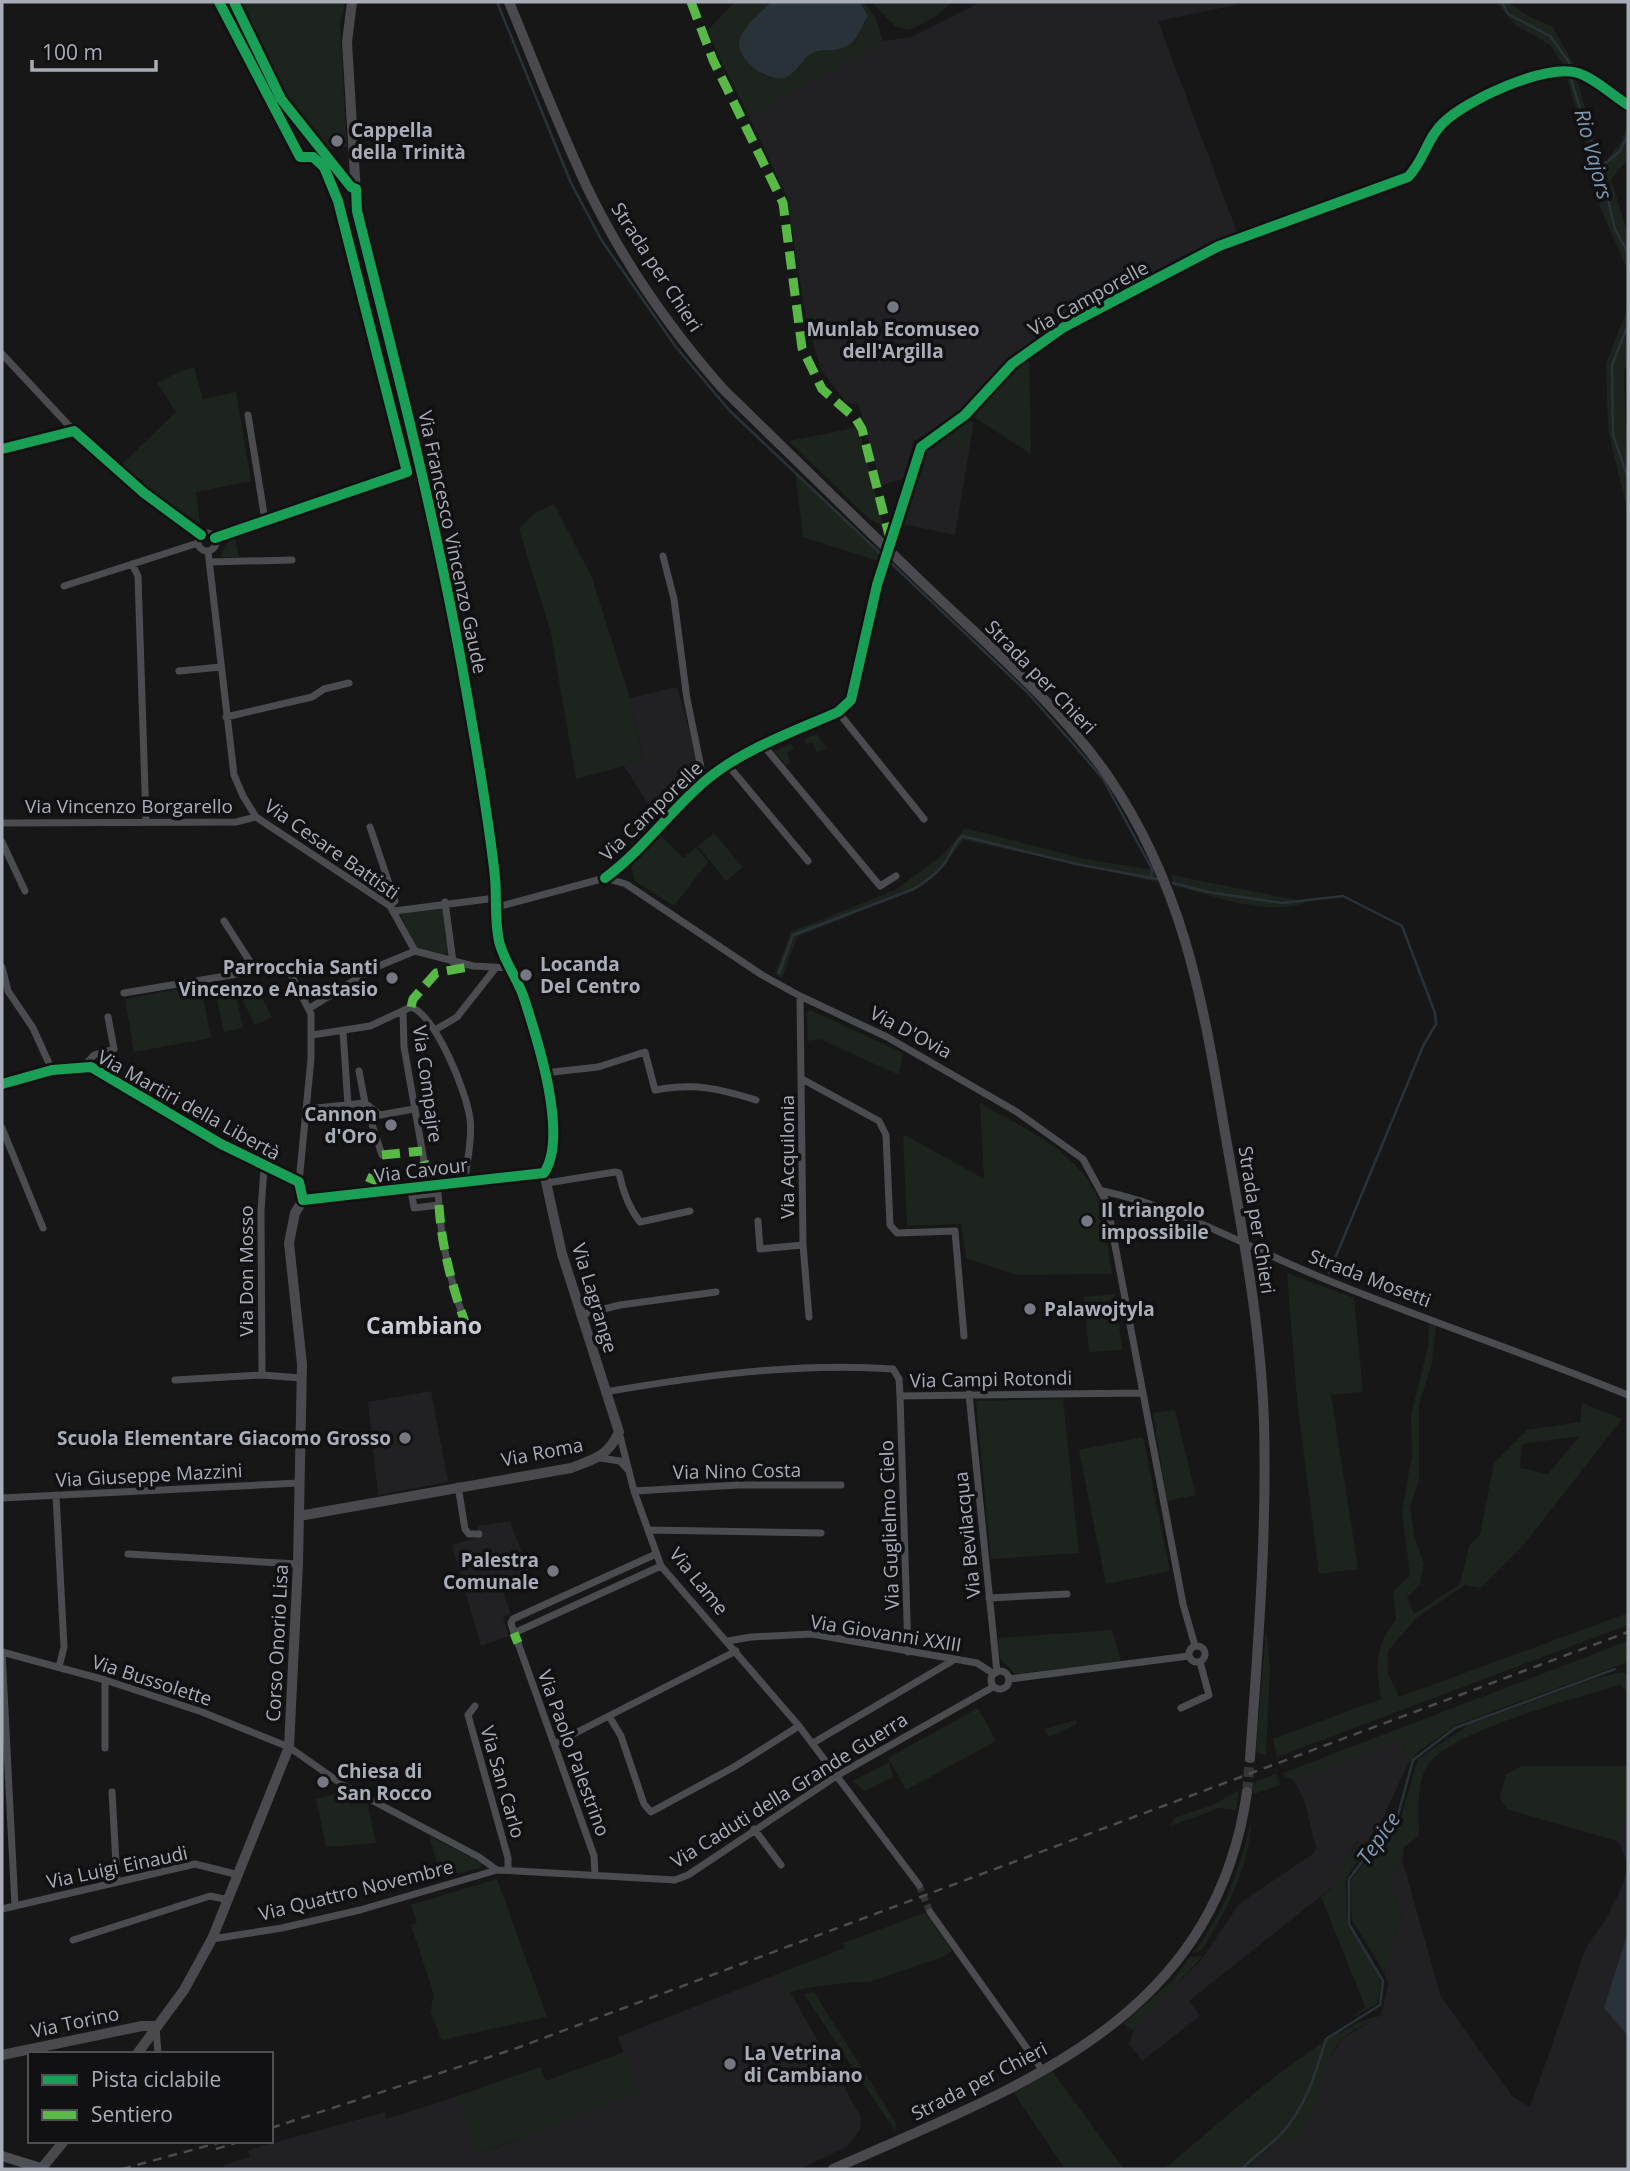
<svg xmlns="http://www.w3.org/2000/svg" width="1630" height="2171" viewBox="0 0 1630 2171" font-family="'Open Sans',sans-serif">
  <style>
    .built { fill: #212123 }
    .green { fill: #1d241e; fill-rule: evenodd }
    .water { fill: #2a3239 }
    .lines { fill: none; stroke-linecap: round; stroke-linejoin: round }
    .stream { stroke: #2a3239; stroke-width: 2.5 }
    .street-tunnel { stroke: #343537; stroke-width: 7; stroke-dasharray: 7 3.5; stroke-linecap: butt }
    .secondary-tunnel { stroke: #343537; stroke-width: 10; stroke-dasharray: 10 5; stroke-linecap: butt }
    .street { stroke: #4b4c50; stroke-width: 7 }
    .secondary { stroke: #4a4a4e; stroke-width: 10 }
    .primary { stroke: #4d4f52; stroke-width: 10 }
    .rail { stroke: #4b4c4f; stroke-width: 2.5; stroke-dasharray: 9 7; stroke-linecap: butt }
    .quiet { stroke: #58b947; stroke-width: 9; stroke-dasharray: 18 9; stroke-linecap: butt }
    .cycleway-casing { stroke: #111113; stroke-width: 15 }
    .cycleway { stroke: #1a9f57; stroke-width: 10 }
    .poi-dot { fill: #757880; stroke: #111113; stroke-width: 2.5 }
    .labels { text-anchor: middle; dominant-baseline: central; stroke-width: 7; stroke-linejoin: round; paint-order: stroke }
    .poi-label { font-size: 19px; font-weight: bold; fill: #a8adb8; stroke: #111113; text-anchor: start }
    .street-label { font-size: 19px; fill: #a8adb8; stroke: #111113 }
    .water-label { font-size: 21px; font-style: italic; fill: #7f9bb3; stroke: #111113 }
    .quarter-label { font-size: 23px; font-weight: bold; fill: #c9ccd4; stroke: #111113 }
  </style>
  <rect width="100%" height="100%" fill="#171717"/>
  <!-- built -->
  <path class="built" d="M981 2H1238L1236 5 1158 21 1237 232 1078 314 1037 340 1003 369 967 410 914 441 903 479 881 485 859 405 846 402 821 370 806 320 787 197 749 117 883 41 911 37Z
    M930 442 969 451 955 535 903 524 920 464Z
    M677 687 696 754 697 774 696 783 657 818 624 766 643 760 630 698Z
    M431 1391 448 1482 378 1495 368 1402Z
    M510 1521 529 1572 506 1581 504 1595 511 1614 503 1617 509 1636 481 1646 452 1545 479 1537 478 1526Z
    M1403 1738 1407 1766 1372 1842 1368 1847 1358 1841 1342 1864 1341 1880 1189 2001 1200 2016 1142 2061 1129 2044 1135 2024 1200 1962 1239 1904 1314 1853 1316 1847 1304 1800 1294 1780Z
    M1523 1766H1628V2169H1246L1274 2143 1342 2039 1381 2015 1388 1985 1384 1972 1402 1914 1387 1879 1402 1859 1441 1997 1513 2097 1530 2107 1587 1945 1605 1921 1622 1887 1628 1864 1618 1841 1507 1809 1500 1798 1506 1774Z
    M772 1976 785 1983 861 2117 860 2130 848 2146 800 2169H225L224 2165 250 2157 248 2150 385 2112 387 2119 458 2096 479 2154 638 2092 618 2037Z"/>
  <!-- green -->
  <path class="green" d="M240 2H345L340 26 347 147 326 150 288 103Z
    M735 2H771C743 30 725 48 765 76L802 62 812 53 847 46 857 38 868 16 860 2H864L875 16 883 41 749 117 707 31Z
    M871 2H952L935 17 909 30 895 26Z
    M1496 2H1508L1528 16 1552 26 1577 70 1566 69 1550 45 1514 24Z
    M1576 76 1600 160 1606 161 1621 142 1628 123V159L1611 179 1628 235V271L1600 207 1593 169 1567 78Z
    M1628 307V363L1624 371 1628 514 1608 430 1606 364Z
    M1029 354 1031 454 971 415 1009 371Z
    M194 367 203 399 236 392 251 481 196 492 200 523 165 504 119 467 176 412 157 383 181 371Z
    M965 421 974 422 969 451 930 442Z
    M859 427 883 525 870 520 789 441Z
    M795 473 882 556 881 562 803 537Z
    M554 504 592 578 630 698 643 761 576 779 551 633 519 529 533 514Z
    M235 538 239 557H220L228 541Z
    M816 734 827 748 817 752 812 742 806 744 804 739Z
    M791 744 794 749 787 752 791 763 786 765 774 751Z
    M965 828 1085 859 1155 870 1157 882 964 840 934 877 918 888 797 937 782 978 775 974 791 932 895 890 944 854Z
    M714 833 743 867 726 881 698 846Z
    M661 835 683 858 696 847 708 862 674 906 635 881 631 865Z
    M1171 875 1307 902C1267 918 1214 895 1174 886Z
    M444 904 452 958 417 949 399 912Z
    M201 985 211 1038 134 1052 125 999Z
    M258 989 272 1017 255 1025 241 997Z
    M235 991 243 1028 224 1032 216 995Z
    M810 1010 903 1053 899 1075 820 1039 808 1041 807 1013Z
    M980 1103C1020 1126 1071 1148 1094 1190 1105 1210 1108 1251 1112 1274L1017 1275 966 1258 961 1224 907 1226 903 1134 984 1179Z
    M1287 1273 1354 1298 1363 1392 1331 1395 1358 1569 1319 1574 1297 1399Z
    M1115 1294 1122 1350 1089 1352 1084 1297Z
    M1429 1323 1436 1326 1432 1363 1419 1405V1480L1410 1508 1414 1535 1424 1564 1420 1585 1407 1597 1414 1614 1460 1584 1469 1546 1480 1534 1494 1463 1527 1430 1580 1422 1582 1403 1622 1419 1522 1547 1481 1588 1465 1585 1416 1618 1388 1651V1674L1399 1697 1628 1613V1625L1277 1757 1273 1739 1381 1699C1376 1667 1374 1646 1396 1620L1393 1591 1410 1576 1402 1511 1412 1455 1411 1415 1428 1347ZM1580 1436 1548 1474 1520 1468 1522 1444Z
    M1063 1399 1079 1553 991 1559 976 1401Z
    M1175 1410 1196 1495 1167 1501 1153 1413Z
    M1143 1437 1170 1571 1106 1584 1079 1450Z
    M1266 1628 1270 1667 1266 1755 1256 1752Z
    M1112 1630 1121 1661 1015 1674 1000 1658 998 1638Z
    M1628 1641V1662L1456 1725 1417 1753 1407 1766 1403 1738 1294 1780 1285 1777 1283 1773Z
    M1622 1672 1628 1675V1691L1619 1685C1577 1698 1455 1730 1430 1762 1415 1781 1419 1814 1419 1836L1404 1847 1402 1859 1387 1879 1402 1914 1384 1972 1352 1920 1351 1880 1401 1817 1418 1759 1470 1724 1594 1679Z
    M978 1708 996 1741 906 1790 888 1758Z
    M1076 1720 1077 1724 1049 1737 1043 1729Z
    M889 1762 893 1777 865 1791 853 1781Z
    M1523 1766H1628V1818L1620 1824 1618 1841 1507 1809 1500 1798 1506 1774Z
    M1276 1774 1280 1785 1254 1794 1250 1784Z
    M1239 1790 1236 1810 1219 1808 1171 1826 1174 1818 1215 1804Z
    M346 1791 367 1801 376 1843 326 1847 316 1799Z
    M1251 1822C1248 1871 1227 1909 1202 1950L1193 1953C1223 1915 1240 1869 1251 1822Z
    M429 1836 482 1863 480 1868 442 1878Z
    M1359 1841 1368 1847 1346 1878 1347 1924 1378 1974 1381 1986 1377 2004 1355 2016 1365 2006 1321 1897 1341 1880 1342 1864Z
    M497 1879 547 2017 442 2040 430 2012 434 1995 411 1925 417 1923 411 1905Z
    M925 1913 952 1950 945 1956 869 1982C860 1980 796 1988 789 1993L785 1983 772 1976 845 1948 843 1943Z
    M1203 1956 1133 2030 1123 2024 1173 1980 1190 1957Z
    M814 1992 896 2123 895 2131 804 1994Z
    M1381 2016C1369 2023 1353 2029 1343 2038 1320 2059 1320 2112 1300 2139L1274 2143 1246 2169H1164C1209 2132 1329 2022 1381 2016Z
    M624 2052 639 2092 478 2154 458 2096 540 2067 546 2081Z
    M1052 2071 1124 2169H1065L1014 2093Z"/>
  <!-- water -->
  <path class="water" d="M771 2H860L868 16C861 26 859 40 847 46 836 53 822 47 811 54 801 60 794 77 782 78 763 81 729 54 742 34 749 22 761 12 771 2Z
    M1628 1932V2036L1604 2008Z"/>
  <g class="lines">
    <!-- stream -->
    <path class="stream" d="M497 2 571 183 602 241 676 347 729 410 881 554
      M1502 2 1508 14 1550 36 1569 62 1572 83 1602 176 1615 229 1628 253
      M1600 168 1620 151 1628 135
      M1628 325 1612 365 1613 435 1628 478
      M892 564 1027 692 1075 746 1103 779 1152 869 1151 878
      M1173 883 1208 892 1282 903 1343 896 1402 926 1435 1013 1436 1024 1424 1044 1329 1273
      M779 973 793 935 914 889C926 881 938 873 946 861 952 852 954 844 962 836L1076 864 1157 879
      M1242 2169C1254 2155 1271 2146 1282 2133 1307 2105 1315 2074 1326 2039L1380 2005 1383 1981 1349 1924V1879L1398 1815 1413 1760 1455 1728 1615 1669"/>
    <!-- street-tunnel -->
    <path class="street-tunnel" d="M919 1885 930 1912"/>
    <!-- secondary-tunnel -->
    <path class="secondary-tunnel" d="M1247 1792 1250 1758"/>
    <!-- street -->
    <path class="street" d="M2 354 74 431 144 493 201 535
      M248 415 265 520
      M2 449 74 431
      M198 542a9 9 0 1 1 18 0a9 9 0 1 1-18 0Z
      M215 538 313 502 423 467
      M208 551 234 775 243 796 256 817 390 906 415 951 473 966 510 968
      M663 556 674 599 687 699 704 782
      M209 562 292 560
      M132 564 138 576 146 821
      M64 586 198 543
      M179 671 221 667
      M838 712 924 819
      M226 717 312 697 324 689 349 683
      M763 745 880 886 896 876
      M727 764 808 861
      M2 823 236 822 256 817
      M370 827 395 901 390 906
      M2 842 25 891
      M605 878C643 850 670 811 705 781 743 749 793 732 838 712L851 700 877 585 921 447 965 415 1012 364 1064 327 1219 246 1408 177C1424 161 1427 138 1443 123 1466 100 1546 63 1578 73 1596 79 1612 95 1628 105
      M445 902 453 962
      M497 907 605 878 626 884 762 975 800 996 887 1037 1017 1112 1083 1159 1107 1203 1183 1604 1195 1646
      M394 911 496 898
      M224 921 256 971 287 967 311 1014V1059L299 1182
      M2 967 8 991 33 1028 52 1070
      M124 993 256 971
      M800 996 803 1245 809 1317
      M310 1008 374 968 415 951
      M403 1011 404 1047 424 1161
      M435 1030 457 1017 494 970
      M343 1032 348 1105
      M312 1035 370 1026 411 1007C436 1016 467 1093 470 1119 473 1141 466 1162 465 1183
      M84 1066 94 1055 114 1049 108 1017
      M359 1071 365 1103 382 1155
      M544 1073 598 1067 645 1052 655 1090C695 1083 717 1088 756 1100
      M802 1079 879 1121 886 1135 890 1225 897 1233 955 1231 964 1336
      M2 1084 52 1070 91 1067 221 1144 299 1182 303 1200
      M307 1109 365 1103 380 1115 414 1109
      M2 1128 43 1228
      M547 1183 615 1172 619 1173C623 1192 629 1208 640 1222L690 1211
      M411 1189 414 1208 439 1205 438 1193 412 1196
      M1103 1191C1184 1209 1244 1246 1320 1277 1421 1319 1526 1353 1628 1395
      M439 1205C441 1243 452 1287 465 1322
      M758 1221 760 1249 803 1245
      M580 1315 620 1305 716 1292
      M262 1375 261 1211 264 1168
      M175 1380 262 1375 301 1378
      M605 1392C699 1376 798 1362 893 1369L899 1379 900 1396 1142 1393
      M969 1394 997 1672
      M900 1396 908 1652
      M619 1432 634 1491 661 1566 799 1726 919 1885
      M600 1458 620 1461 627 1469
      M458 1486 465 1529 469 1534H479
      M634 1491 738 1485H841
      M56 1495 64 1647 59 1667
      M2 1498 299 1483
      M648 1530 821 1533
      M128 1554 298 1564
      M656 1554 513 1619 511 1623 514 1633 661 1566
      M989 1598 1067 1594
      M728 1641 751 1637 812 1634 977 1663 994 1674
      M518 1643 594 1856 595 1874
      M1189 1654a8 8 0 1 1 16 0a8 8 0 1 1-16 0Z
      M2 1652 105 1680 202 1712 289 1747 343 1785 479 1857 497 1870
      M2 1652 15 1906
      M991 1680a9 9 0 1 1 18 0a9 9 0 1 1-18 0Z
      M1009 1679 1189 1656
      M105 1680V1748
      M475 1706 468 1715 508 1858V1869
      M1181 1708 1209 1695 1200 1662
      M609 1716 621 1736 644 1804 651 1812 734 1767 799 1726
      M813 1743 952 1661
      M554 1744 736 1651
      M112 1792 117 1881
      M754 1829 781 1865
      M2 1909 195 1864 239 1875
      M930 1912 1043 2071
      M212 1939 282 1928 360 1910 497 1870 675 1880 688 1875 838 1775 993 1687
      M73 1940 210 1896 229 1900
      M156 2027 158 2054"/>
    <!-- secondary -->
    <path class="secondary" d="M234 2 281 99 351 187 356 189
      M352 2 347 42 357 211 423 467 451 610 476 748 495 878 501 947 524 997 550 1099 552 1143 544 1173
      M509 2C534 63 558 125 586 185 621 258 669 328 723 389 792 456 861 524 930 590 992 649 1059 706 1108 776 1182 885 1202 995 1223 1121 1240 1220 1261 1322 1264 1423 1267 1535 1258 1646 1250 1758
      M299 1516 571 1468C595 1459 608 1456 619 1432L562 1254 544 1173
      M137 2054 184 1990 212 1939 289 1747 298 1564 302 1364 289 1243 295 1213 303 1200 544 1173
      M2 2055 142 2026H156
      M42 2168 64 2141
      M833 2169C1019 2086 1214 2022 1247 1792"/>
    <!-- primary -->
    <path class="primary" d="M2 2156 44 2169"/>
    <!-- rail -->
    <path class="rail" d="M271 2128 517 2048 1628 1632
      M216 2149 242 2141
      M122 2169 225 2141"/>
    <!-- quiet -->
    <path class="quiet" d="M691 2 713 60 783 203 802 348 822 389 856 419 862 429 890 539
      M411 1007 413 999 436 973 473 966
      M382 1155 422 1151
      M424 1161 428 1180
      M367 1177 383 1184 392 1183
      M439 1205C441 1243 452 1287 465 1322
      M514 1633 518 1643"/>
    <!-- cycleway casing -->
    <g class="cycleway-casing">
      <path id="cycleway" d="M2 449 74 431 144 493 201 535
        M215 538 407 472 338 201 324 167 313 157H300L219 2
        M605 878C643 850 670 811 705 781 743 749 793 732 838 712L851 700 877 585 921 447 965 415 1012 364 1064 327 1219 246 1408 177C1424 161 1427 138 1443 123 1466 100 1546 63 1578 73 1596 79 1612 95 1628 105
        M2 1084 52 1070 91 1067 221 1144 299 1182 303 1200 544 1173C569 1136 537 1038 524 998 518 980 506 964 500 945 494 924 497 899 495 877 488 814 477 751 466 689 438 528 397 370 357 211L356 189 351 187 281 99 234 2"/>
    </g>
    <!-- cycleway -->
    <use href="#cycleway" class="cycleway"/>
  </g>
  <!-- markers -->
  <g class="poi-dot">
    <circle cx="337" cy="141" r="7"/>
    <circle cx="893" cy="307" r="7"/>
    <circle cx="526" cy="975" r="7"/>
    <circle cx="392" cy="978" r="7"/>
    <circle cx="391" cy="1125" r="7"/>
    <circle cx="1087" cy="1221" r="7"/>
    <circle cx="1030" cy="1309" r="7"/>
    <circle cx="405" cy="1438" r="7"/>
    <circle cx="553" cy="1571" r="7"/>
    <circle cx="323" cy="1782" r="7"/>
    <circle cx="730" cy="2064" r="7"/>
  </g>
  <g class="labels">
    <!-- poi labels -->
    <g class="poi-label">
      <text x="351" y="130">Cappella<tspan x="351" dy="22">della Trinità</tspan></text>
      <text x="893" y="329" text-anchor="middle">Munlab Ecomuseo<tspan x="893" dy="22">dell'Argilla</tspan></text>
      <text x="540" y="964">Locanda<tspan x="540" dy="22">Del Centro</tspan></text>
      <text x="378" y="967" text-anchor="end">Parrocchia Santi<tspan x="378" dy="22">Vincenzo e Anastasio</tspan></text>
      <text x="377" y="1114" text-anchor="end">Cannon<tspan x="377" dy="22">d'Oro</tspan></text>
      <text x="1101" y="1210">Il triangolo<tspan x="1101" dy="22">impossibile</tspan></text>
      <text x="1044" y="1309">Palawojtyla</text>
      <text x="391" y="1438" text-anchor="end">Scuola Elementare Giacomo Grosso</text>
      <text x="539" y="1560" text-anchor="end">Palestra<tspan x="539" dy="22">Comunale</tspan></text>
      <text x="337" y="1771">Chiesa di<tspan x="337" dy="22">San Rocco</tspan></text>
      <text x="744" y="2053">La Vetrina<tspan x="744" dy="22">di Cambiano</tspan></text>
    </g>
    <!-- street labels -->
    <g class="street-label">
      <text transform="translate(657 267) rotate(57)">Strada per Chieri</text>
      <text transform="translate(1088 298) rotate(-29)">Via Camporelle</text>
      <text transform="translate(453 542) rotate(78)">Via Francesco Vincenzo Gaude</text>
      <text transform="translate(1041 677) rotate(46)">Strada per Chieri</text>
      <text x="129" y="806">Via Vincenzo Borgarello</text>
      <text transform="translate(651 811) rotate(-44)">Via Camporelle</text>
      <text transform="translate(332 849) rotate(35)">Via Cesare Battisti</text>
      <text transform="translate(911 1032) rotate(28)">Via D'Ovia</text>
      <text transform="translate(428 1084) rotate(82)">Via Compajre</text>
      <text transform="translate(189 1105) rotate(29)">Via Martiri della Libertà</text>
      <text transform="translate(787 1157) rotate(-90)">Via Acquilonia</text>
      <text transform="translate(421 1170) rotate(-7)">Via Cavour</text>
      <text transform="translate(1257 1220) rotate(81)">Strada per Chieri</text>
      <text transform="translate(246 1271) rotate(-90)">Via Don Mosso</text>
      <text transform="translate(1370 1278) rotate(21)">Strada Mosetti</text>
      <text transform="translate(595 1298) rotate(73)">Via Lagrange</text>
      <text transform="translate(991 1379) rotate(-1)">Via Campi Rotondi</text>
      <text transform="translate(542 1452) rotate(-11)">Via Roma</text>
      <text transform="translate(737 1471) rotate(-1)">Via Nino Costa</text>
      <text transform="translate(149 1475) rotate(-3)">Via Giuseppe Mazzini</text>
      <text transform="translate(889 1525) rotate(-92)">Via Guglielmo Cielo</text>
      <text transform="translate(967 1535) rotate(-96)">Via Bevilacqua</text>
      <text transform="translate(699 1581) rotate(51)">Via Lame</text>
      <text transform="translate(886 1633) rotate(9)">Via Giovanni XXIII</text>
      <text transform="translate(277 1643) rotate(-87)">Corso Onorio Lisa</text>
      <text transform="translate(152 1680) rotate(18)">Via Bussolette</text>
      <text transform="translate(574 1753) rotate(70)">Via Paolo Palestrino</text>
      <text transform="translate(503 1782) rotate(74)">Via San Carlo</text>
      <text transform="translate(789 1790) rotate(-32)">Via Caduti della Grande Guerra</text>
      <text transform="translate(117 1867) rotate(-12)">Via Luigi Einaudi</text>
      <text transform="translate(356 1890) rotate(-14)">Via Quattro Novembre</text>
      <text transform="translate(75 2022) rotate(-12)">Via Torino</text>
      <text transform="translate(979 2081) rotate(-27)">Strada per Chieri</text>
    </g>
    <!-- water labels -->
    <g class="water-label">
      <text transform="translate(1594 154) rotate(75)">Rio Vajors</text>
      <text transform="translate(1378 1838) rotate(-55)">Tepice</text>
    </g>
    <!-- quarter labels -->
    <g class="quarter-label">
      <text x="424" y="1325">Cambiano</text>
    </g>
  </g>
  <!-- border -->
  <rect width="1630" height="2171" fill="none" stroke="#a8adb8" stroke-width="7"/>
  <!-- legend -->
  <rect x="28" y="2052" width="245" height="91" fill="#111113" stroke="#4d4f55" stroke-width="2"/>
  <rect x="42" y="2075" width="35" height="10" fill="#1a9f57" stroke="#4d4f55" stroke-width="2"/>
  <text x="91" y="2087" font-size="21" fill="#a8adb8">Pista ciclabile</text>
  <rect x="42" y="2110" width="35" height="10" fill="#58b947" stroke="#4d4f55" stroke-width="2"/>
  <text x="91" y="2122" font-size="21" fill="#a8adb8">Sentiero</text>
  <!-- scale -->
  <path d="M32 60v10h124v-10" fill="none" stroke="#a8adb8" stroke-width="3.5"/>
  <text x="42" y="60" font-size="21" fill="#a8adb8" stroke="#111113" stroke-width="5" paint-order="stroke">100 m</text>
</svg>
